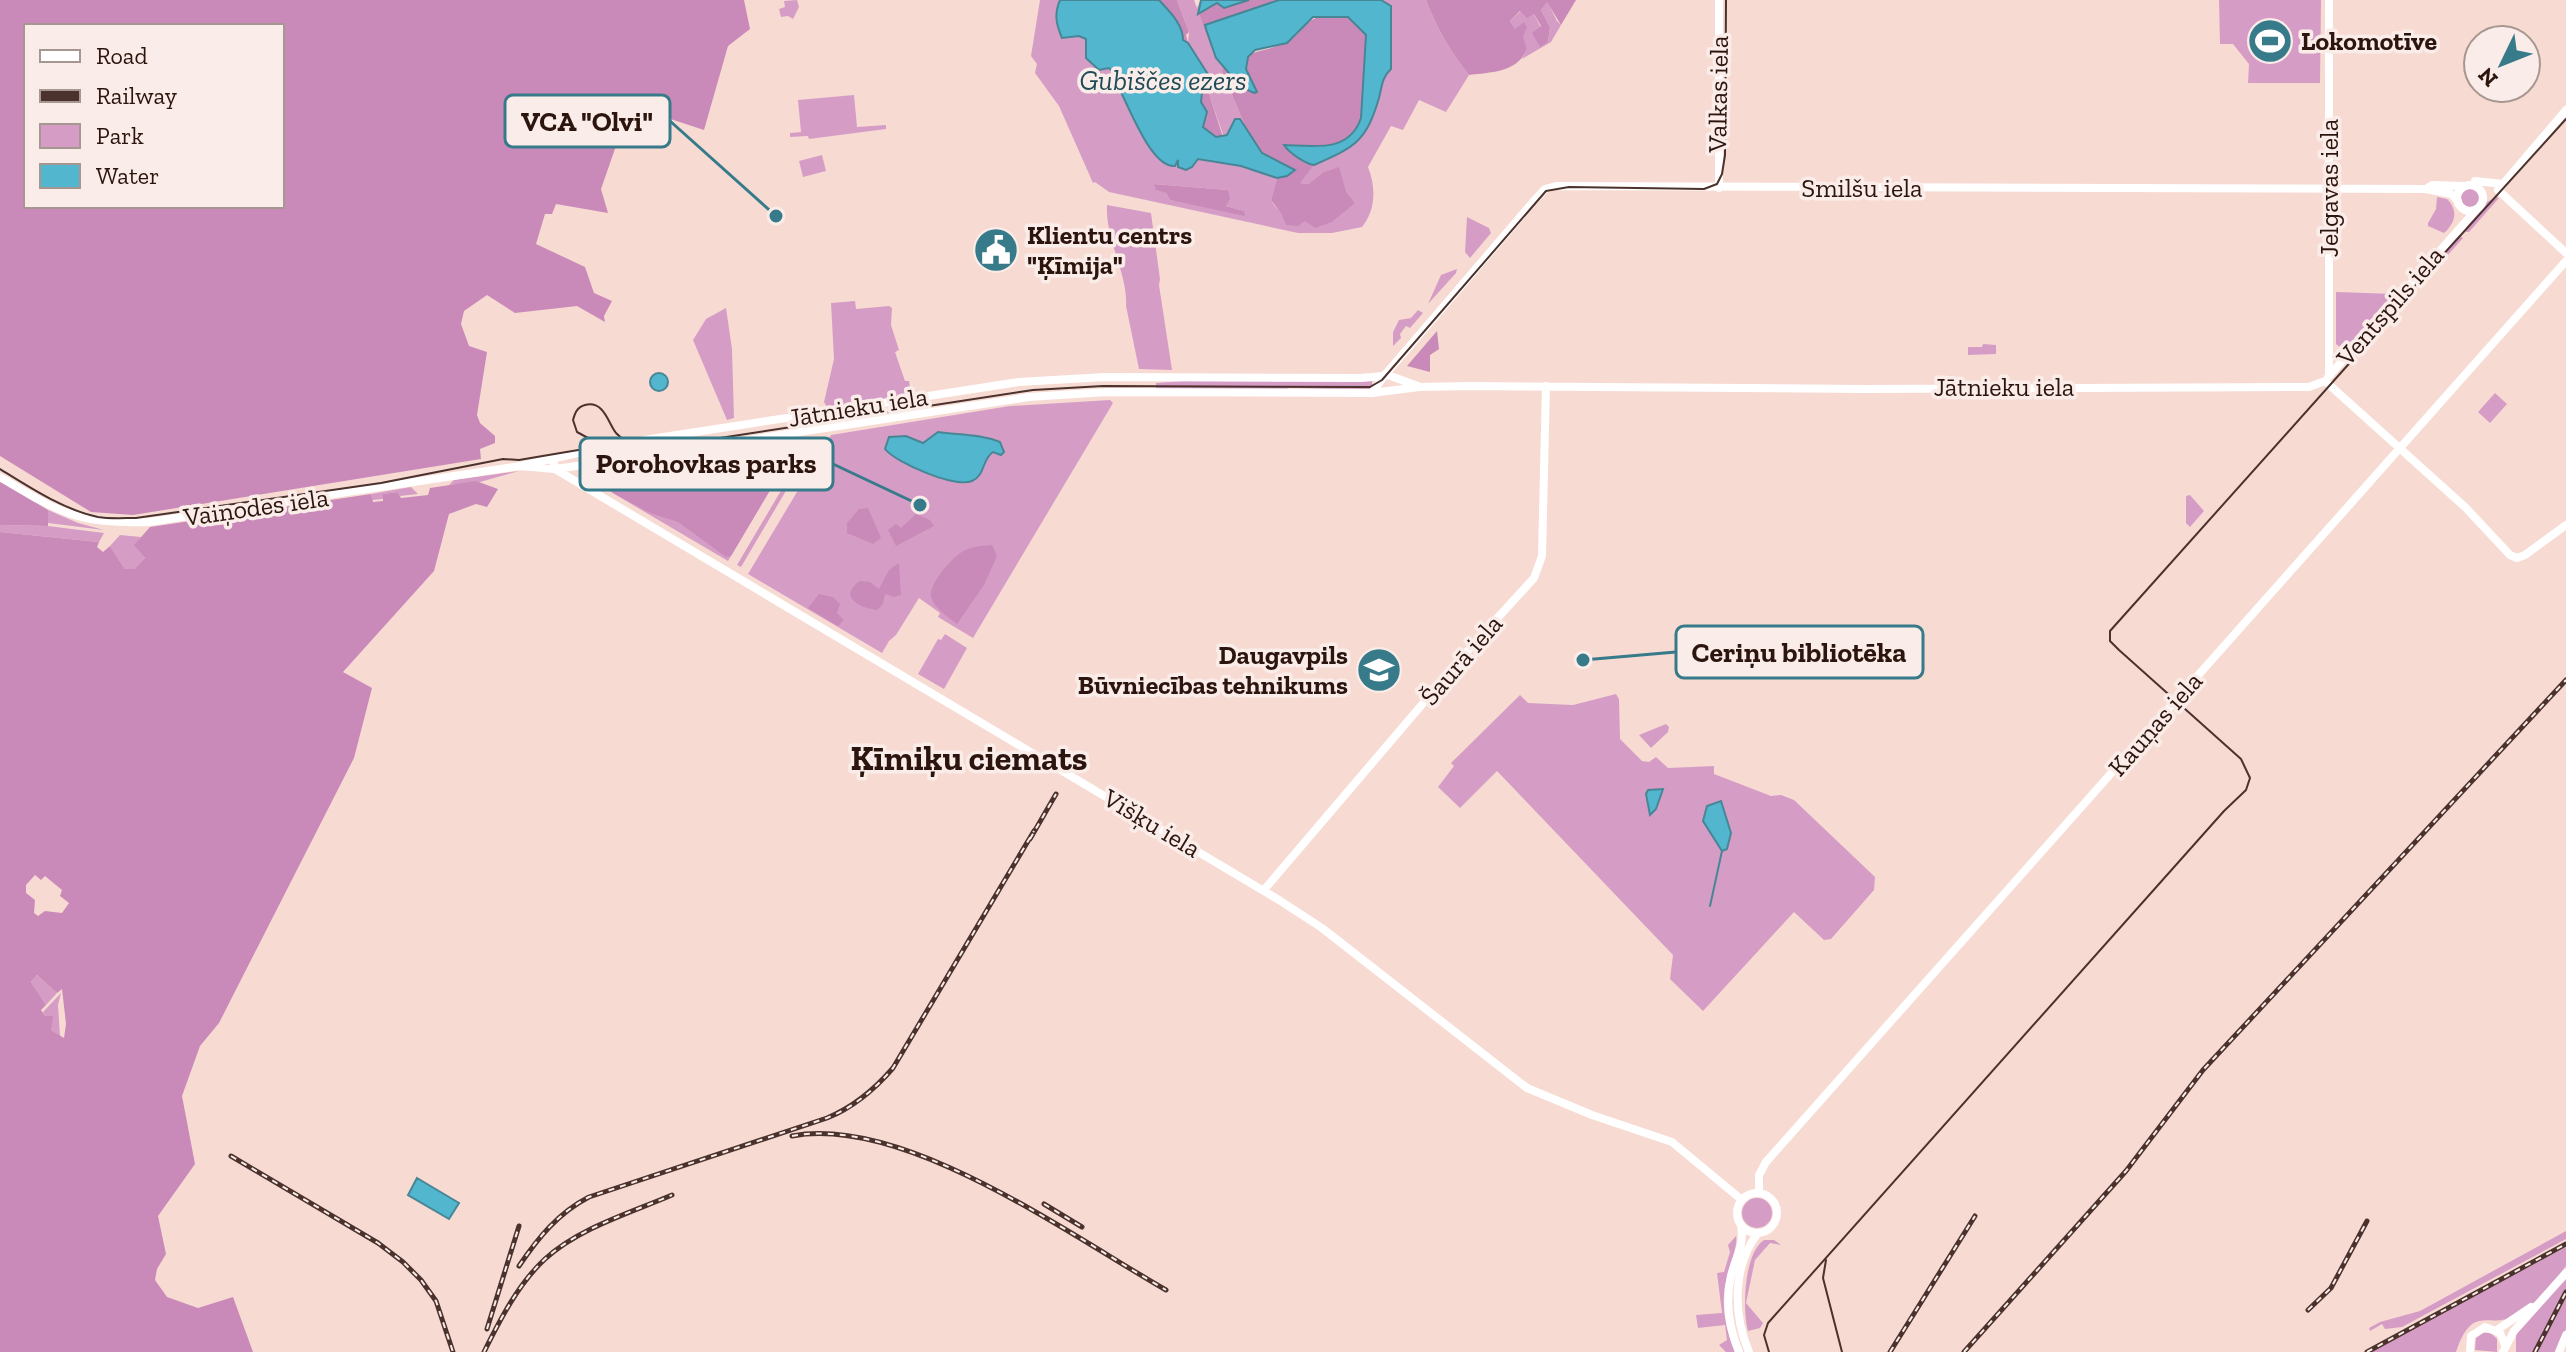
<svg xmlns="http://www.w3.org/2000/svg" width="2566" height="1352" viewBox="0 0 2566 1352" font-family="'Zilla Slab',serif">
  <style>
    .green { fill: #d59dc6; fill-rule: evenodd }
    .forest { fill: #ca8ab9; fill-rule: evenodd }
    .water { fill: #52b6cf; stroke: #478695; stroke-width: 2 }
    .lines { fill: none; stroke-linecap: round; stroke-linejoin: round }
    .stream { stroke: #478695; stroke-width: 2 }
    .secondary { stroke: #fff; stroke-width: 8 }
    .tram { stroke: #4b322c; stroke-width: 2 }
    .rail-casing { stroke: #4b322c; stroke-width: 5 }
    .rail { stroke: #faece8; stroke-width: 2; stroke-dasharray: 6; stroke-linecap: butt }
    .labels { text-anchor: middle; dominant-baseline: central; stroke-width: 7; stroke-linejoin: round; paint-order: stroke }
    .poi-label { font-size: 26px; font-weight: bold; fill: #2d150f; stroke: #faece8; text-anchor: start }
    .street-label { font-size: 26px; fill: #2d150f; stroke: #faece8 }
    .water-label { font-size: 28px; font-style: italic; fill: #1f4b56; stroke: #faece8 }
    .district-label { font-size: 34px; font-weight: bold; fill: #2d150f; stroke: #faece8 }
    .leader { fill: none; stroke: #377a8a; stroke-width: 3 }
    .callout-dot { fill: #377a8a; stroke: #faece8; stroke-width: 3 }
    .callout { fill: #faece8; stroke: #377a8a; stroke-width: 3 }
    .callout-label { font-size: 28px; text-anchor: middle; font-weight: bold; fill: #2d150f }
  </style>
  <rect width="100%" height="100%" fill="#f7dbd3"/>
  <!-- green -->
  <path class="green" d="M797 0 799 7 793 19 788 16 781 17 779 9 785 7 784 1Z
    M1040 0H1159L1188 42 1189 32 1177 0H1194L1197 8 1201 0H1249L1220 7 1204 27 1279 0 1222 71 1248 133 1225 140 1207 89 1203 127 1209 139 1280 167 1271 200C1290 234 1328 213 1355 203L1346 191 1322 173 1308 184 1299 183 1314 165 1361 118 1368 0H1426C1436 27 1451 53 1469 75L1446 112 1419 100 1403 130 1391 126 1368 167C1376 187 1376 210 1362 227L1332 233H1298L1109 192 1095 182 1093 183 1059 106 1035 73 1037 64 1031 56ZM1154 184 1228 190 1226 206 1244 211 1170 200 1166 193Z
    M2219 0H2321L2320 83H2248L2249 64 2233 44H2220Z
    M1547 1 1557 21 1561 25 1551 42 1522 59 1527 49 1510 21 1521 11 1534 14 1548 42 1550 27 1541 10Z
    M854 95 857 127 886 125V129L809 139 808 136 790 137V133L801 132 798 100Z
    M822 155 826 171 803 177 799 161Z
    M2461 198a9 9 0 1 1 18 0a9 9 0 1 1-18 0Z
    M2437 197 2447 199C2459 211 2455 223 2444 233L2428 226V223L2436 209Z
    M2496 197 2499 198 2469 232H2466V226L2487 202Z
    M1107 205 1151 213 1160 279 1159 285 1172 370 1139 369 1126 306C1128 274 1105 239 1107 205Z
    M1467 217 1489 228 1491 233 1470 258 1465 252Z
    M2459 235 2463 238 2422 284 2418 279Z
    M1457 269 1456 273 1428 304 1441 275Z
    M2336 292 2395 294 2346 352 2336 344Z
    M855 301 856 309 889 306 892 308 891 325 899 350 895 352 905 381H909L911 395 827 407 824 402 834 359 831 303Z
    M726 308 732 349 734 418 727 420 693 340 706 319Z
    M1418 310 1423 313 1410 328 1406 326 1400 334 1401 338 1393 346V332L1399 320 1411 318Z
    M1983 344 1996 345V354L1968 355V347H1982Z
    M1184 381H1372V388L1366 390 1288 388V390L1156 389V383Z
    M2495 393 2507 404 2490 423 2478 412Z
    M1110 400 1113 403 973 638 938 617 940 613 919 598 896 635 889 641 882 653 748 574 831 435 1010 406Z
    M793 440 798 443 728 561 594 482 589 475 591 472Z
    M808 445H813L741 567 737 565Z
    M519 471 480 482 449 485 454 480Z
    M411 487 418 494 400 496 398 492 383 494V499L372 500 371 494Z
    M2190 495 2204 511 2190 527 2186 523V496Z
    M48 510 78 523 104 530 48 523Z
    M0 525 48 526 104 533 99 542 0 532Z
    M120 535 141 537 135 545 145 558 136 569H125L110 546Z
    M945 634 967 648 944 689 918 674 938 639 941 640Z
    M1616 694 1619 699 1620 739 1642 761 1649 762 1656 757 1668 768 1714 766V774L1771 796 1781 795 1794 800 1875 877 1874 890 1831 939 1824 940 1794 912 1703 1011 1670 979 1673 955 1497 771 1460 808 1438 787 1454 766 1451 763 1520 695 1528 703 1573 705Z
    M1666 724 1669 727 1668 732 1651 748 1639 735Z
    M37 975 57 993 46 1005 31 982Z
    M61 993 58 1005 60 1036 51 1030 43 1012Z
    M1742 1213a15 15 0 1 1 30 0a15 15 0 1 1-30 0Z
    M2566 1231V1239L2402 1327 2385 1329 2382 1324 2370 1331 2369 1328 2380 1322 2420 1311Z
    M1736 1236C1738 1247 1730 1262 1727 1277 1720 1302 1725 1328 1735 1352H1726L1719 1345 1727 1340 1725 1325 1698 1328 1696 1315 1722 1313 1717 1273 1724 1272 1730 1252 1728 1245Z
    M1764 1240H1774L1781 1245 1770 1243 1755 1260 1746 1303 1763 1323 1760 1328 1748 1331C1742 1309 1744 1253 1764 1240Z
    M2566 1247V1266C2553 1283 2539 1301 2521 1313 2489 1333 2474 1300 2456 1352H2370Z
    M2566 1279V1329L2556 1352H2516V1332Z
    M2483 1333H2491L2497 1339V1352L2475 1350 2476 1338Z"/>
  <!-- forest -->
  <path class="forest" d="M0 0H744L750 29 728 46 704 130 646 111 624 123 601 189 608 213 556 204 552 214H545L536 244 585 267 594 293 612 301 604 316 605 322 577 306 515 313 487 295 464 311 461 324 469 346 487 352 477 415 480 423 495 436V443L480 449 481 459 133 515 91 512 0 456ZM26 26H282V206H26Z
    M1159 0H1177L1189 32 1186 35 1188 43 1183 40 1173 16Z
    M1249 0H1279L1208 31 1211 47 1199 13 1218 3 1224 8Z
    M1426 0H1576L1561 25 1547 2 1541 10 1550 27 1548 42 1540 47 1532 33 1541 26 1534 14 1527 18 1520 11 1510 21 1515 29 1524 22 1527 27 1523 37 1527 49C1517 73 1491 72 1469 75 1451 53 1436 27 1426 0Z
    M1326 15 1348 17 1366 36 1361 118C1349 153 1315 146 1285 145 1288 153 1306 164 1314 165L1300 183 1308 184 1322 173 1339 167 1346 191 1355 203 1332 222 1315 228 1305 221 1298 226 1286 225 1281 213 1271 200 1277 178 1287 176 1295 170 1262 153 1248 133 1222 71 1224 67 1227 68 1241 87 1257 91C1230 45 1257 56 1285 43 1303 35 1302 19 1326 15Z
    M1207 88 1223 137H1216L1203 127 1206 112 1201 102 1202 91Z
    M1154 184 1228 190 1230 199 1226 206 1244 211 1245 216 1170 200 1166 193 1156 190Z
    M1437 331 1439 349 1430 355V372L1407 366Z
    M779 460H785V465L731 556 726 557 678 522 650 513 613 493 611 487 772 466Z
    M0 481 48 510V526L0 525Z
    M476 481 498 489 487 507 476 504 449 514 434 571 343 672 372 688 354 758 219 1023 200 1046 182 1096 195 1164 158 1216 166 1254 157 1269 155 1280 167 1297 198 1308 233 1297 253 1352H0V532L99 542 97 547 103 552 110 546 125 569H135L145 558 134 545 150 527 371 494 373 502 383 501V494L398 492 401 498 428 495 430 488ZM35 875 41 880 45 876 62 890 60 896 69 903 62 913 45 911 38 916 34 913 35 900 26 893V885ZM37 975 57 993 62 989 66 1024 64 1038 51 1030 53 1016H45L41 1010 46 1005 31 982Z
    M868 508 881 538 873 544 847 533V523L859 509Z
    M916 514 930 520 934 526 896 546 888 530 896 524 901 528Z
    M992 545 997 556 984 585 957 624C948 617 934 608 931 597 928 585 952 557 962 552 971 546 982 546 992 545Z
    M899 563 901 595 894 597 885 594 883 604 877 610C860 608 837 597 860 581L870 582 879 589 889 570Z
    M819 594 833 597 840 604 837 613 844 620 838 626 808 608Z"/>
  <!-- water -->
  <path class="water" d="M1060 0H1159C1169 11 1183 24 1183 40L1188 43 1211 79V84L1202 92 1201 102 1207 112 1203 127 1216 137 1227 135 1235 119H1240L1262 153 1295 170 1287 176 1277 178 1241 166 1198 159 1192 167 1186 170 1178 167V160L1175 166C1149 168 1126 97 1113 77L1114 73 1109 68 1099 70 1086 58V39L1079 36 1062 38C1056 24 1054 14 1060 0Z
    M1201 0H1249L1224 8 1217 3 1198 14Z
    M1279 0H1381L1391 6V69C1382 77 1382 86 1379 98 1366 142 1355 147 1314 165 1306 164 1289 153 1284 145 1315 146 1349 153 1361 118L1366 35 1348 17H1313L1287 43 1255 50 1248 57 1246 69 1257 92 1254 93 1241 87 1216 58 1206 29 1205 25Z
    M650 382a9 9 0 1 1 18 0a9 9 0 1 1-18 0Z
    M938 432C960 435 979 434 1000 442L1004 452 1001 455 993 452C982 459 985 476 972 481 955 488 896 463 885 449L889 437 906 436 923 443Z
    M1663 789 1656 809 1650 815 1646 794 1648 790Z
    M1721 801 1731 833 1727 849 1722 851 1703 821 1707 806Z
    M417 1178 459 1203 449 1219 408 1195Z"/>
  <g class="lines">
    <!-- stream -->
    <path class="stream" d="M1710 906 1722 851"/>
    <!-- secondary -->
    <path class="secondary" d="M2329 0V375
      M2475 181 2503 184
      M2457 198a13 13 0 1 1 26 0a13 13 0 1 1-26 0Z
      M1719 188V0
      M2426 189 2432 185 2464 186
      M2498 190 2566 110
      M2498 190 2566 253
      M1385 374 1418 386
      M2328 377 2477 209
      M1372 393 1384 376 1533 202 1545 189 1556 186 2426 189 2451 194 2458 201
      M553 458 555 469 1279 900 1322 928 1527 1088 1592 1115 1672 1142 1742 1200
      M520 466 555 469 584 465 1029 397 1107 392 1372 393 1419 387 1470 386 1865 389 2309 387 2325 381 2465 507 2510 555 2517 558 2525 555 2566 525
      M0 477C60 513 78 524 149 522L520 466 618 444 1019 382 1105 377 1361 378 1384 376
      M1264 890 1471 647 1534 578 1542 556 1546 386
      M1737 1213a20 20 0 1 1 40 0a20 20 0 1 1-40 0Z
      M1759 1193V1175L1766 1162 2566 261
      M2497 1330 2531 1307
      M1739 1352C1729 1328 1725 1302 1731 1276 1735 1259 1745 1244 1741 1226
      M1749 1352C1733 1315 1732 1266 1758 1233
      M2470 1352 2471 1336 2485 1327 2500 1333 2505 1345
      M2503 1352 2514 1331 2566 1273
      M2559 1352 2566 1335"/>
    <!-- tram -->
    <path class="tram" d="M2354 353 2566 119
      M605 438H588L577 432 573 420C575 413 577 407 585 405 604 400 608 423 616 433 624 442 634 446 645 447
      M0 469C29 487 64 510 98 517 110 519 124 518 136 518L381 483 503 459 519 460 596 447 628 452 1033 390 1103 386 1370 387 1382 380 1546 191 1569 187 1704 189 1717 184 1722 174 1725 155 1726 0
      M1826 1260 1823 1278 1842 1352
      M1769 1352 1764 1335 1768 1323 2224 811 2246 790 2250 778 2241 759 2119 650 2110 641V631L2355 357 2362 345"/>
    <!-- rail casing -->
    <g class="rail-casing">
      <path id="rail" d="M1030 839 1056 794
        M792 1136C904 1115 1070 1235 1166 1290
        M231 1156 378 1243 403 1262 421 1280 436 1301 453 1352
        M1044 1204 1082 1227
        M519 1266C538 1238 558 1213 589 1197L827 1118C854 1107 874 1090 893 1068L1034 831
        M2308 1310 2331 1288 2367 1221
        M487 1329 519 1226
        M484 1352C500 1320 518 1284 545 1259 579 1228 630 1213 672 1195
        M1890 1352 1975 1216
        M1964 1352 2126 1171 2203 1070 2566 680
        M2367 1352 2566 1244
        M2535 1352 2566 1292"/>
    </g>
    <!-- rail -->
    <use href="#rail" class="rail"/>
  </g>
  <!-- icons -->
  <defs>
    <g id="stadium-disc" transform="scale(2.3)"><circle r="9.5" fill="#377a8a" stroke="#faece8"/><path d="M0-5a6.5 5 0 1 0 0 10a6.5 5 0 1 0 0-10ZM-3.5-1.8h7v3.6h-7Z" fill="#fff"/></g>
    <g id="civic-disc" transform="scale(2.3)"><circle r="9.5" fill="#377a8a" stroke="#faece8"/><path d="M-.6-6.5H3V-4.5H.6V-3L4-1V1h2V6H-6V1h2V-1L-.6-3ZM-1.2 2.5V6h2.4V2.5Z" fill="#fff"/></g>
    <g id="university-disc" transform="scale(2.3)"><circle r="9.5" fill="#377a8a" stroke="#faece8"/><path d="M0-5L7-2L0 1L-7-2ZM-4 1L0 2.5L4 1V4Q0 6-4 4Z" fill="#fff"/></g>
  </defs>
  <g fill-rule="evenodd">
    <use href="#stadium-disc" x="2270" y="41"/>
    <use href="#civic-disc" x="996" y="250"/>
    <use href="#university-disc" x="1379" y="670"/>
  </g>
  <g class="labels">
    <!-- poi labels -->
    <g class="poi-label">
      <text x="2301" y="41">Lokomotīve</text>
      <text x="1027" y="235">Klientu centrs<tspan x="1027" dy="30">"Ķīmija"</tspan></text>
      <text x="1348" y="655" text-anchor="end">Daugavpils<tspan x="1348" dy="30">Būvniecības tehnikums</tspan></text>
    </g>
    <!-- street labels -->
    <g class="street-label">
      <text transform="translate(1718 94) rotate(-89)">Valkas iela</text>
      <text x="1862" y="188">Smilšu iela</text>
      <text transform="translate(2329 188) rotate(-90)">Jelgavas iela</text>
      <text transform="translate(2390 306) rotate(-49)">Ventspils iela</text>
      <text x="2004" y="387">Jātnieku iela</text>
      <text transform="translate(858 407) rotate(-9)">Jātnieku iela</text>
      <text transform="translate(256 507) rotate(-8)">Vaiņodes iela</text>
      <text transform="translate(1461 660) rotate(-49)">Šaurā iela</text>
      <text transform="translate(2155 724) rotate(-49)">Kauņas iela</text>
      <text transform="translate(1152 823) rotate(31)">Višķu iela</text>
    </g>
    <!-- water labels -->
    <g class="water-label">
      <text x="1163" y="80">Gubiščes ezers</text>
    </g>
    <!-- district labels -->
    <g class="district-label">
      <text x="969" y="758">Ķīmiķu ciemats</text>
    </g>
  </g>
  <!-- callouts -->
  <path class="leader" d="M776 216L670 121M920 505L833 464M1583 660L1676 652"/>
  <g class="callout-dot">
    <circle cx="776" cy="216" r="8"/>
    <circle cx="920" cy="505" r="8"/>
    <circle cx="1583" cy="660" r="8"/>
  </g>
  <g class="callout">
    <rect x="505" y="95" width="165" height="52" rx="8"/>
    <rect x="580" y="438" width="253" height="52" rx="8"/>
    <rect x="1676" y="626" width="247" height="52" rx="8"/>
  </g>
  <g class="callout-label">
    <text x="587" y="131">VCA "Olvi"</text>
    <text x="706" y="473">Porohovkas parks</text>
    <text x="1799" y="662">Ceriņu bibliotēka</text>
  </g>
  <!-- legend -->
  <rect x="24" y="24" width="260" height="184" fill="#faece8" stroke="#a89691" stroke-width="2"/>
  <rect x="40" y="50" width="40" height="12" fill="#ffffff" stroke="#a89691" stroke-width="2"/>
  <text x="96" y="64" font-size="24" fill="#2d150f">Road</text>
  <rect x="40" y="90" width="40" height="12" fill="#4b322c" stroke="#a89691" stroke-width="2"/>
  <text x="96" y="104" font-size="24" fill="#2d150f">Railway</text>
  <rect x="40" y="124" width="40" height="24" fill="#d59dc6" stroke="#a89691" stroke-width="2"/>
  <text x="96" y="144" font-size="24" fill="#2d150f">Park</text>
  <rect x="40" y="164" width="40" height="24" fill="#52b6cf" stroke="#a89691" stroke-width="2"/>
  <text x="96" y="184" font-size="24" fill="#2d150f">Water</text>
  <!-- north arrow -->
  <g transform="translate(2502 64) rotate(227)"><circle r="38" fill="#faece8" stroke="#a89691" stroke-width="2"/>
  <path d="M0-6L14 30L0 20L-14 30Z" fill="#377a8a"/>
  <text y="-12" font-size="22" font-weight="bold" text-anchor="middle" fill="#2d150f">N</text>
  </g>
</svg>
